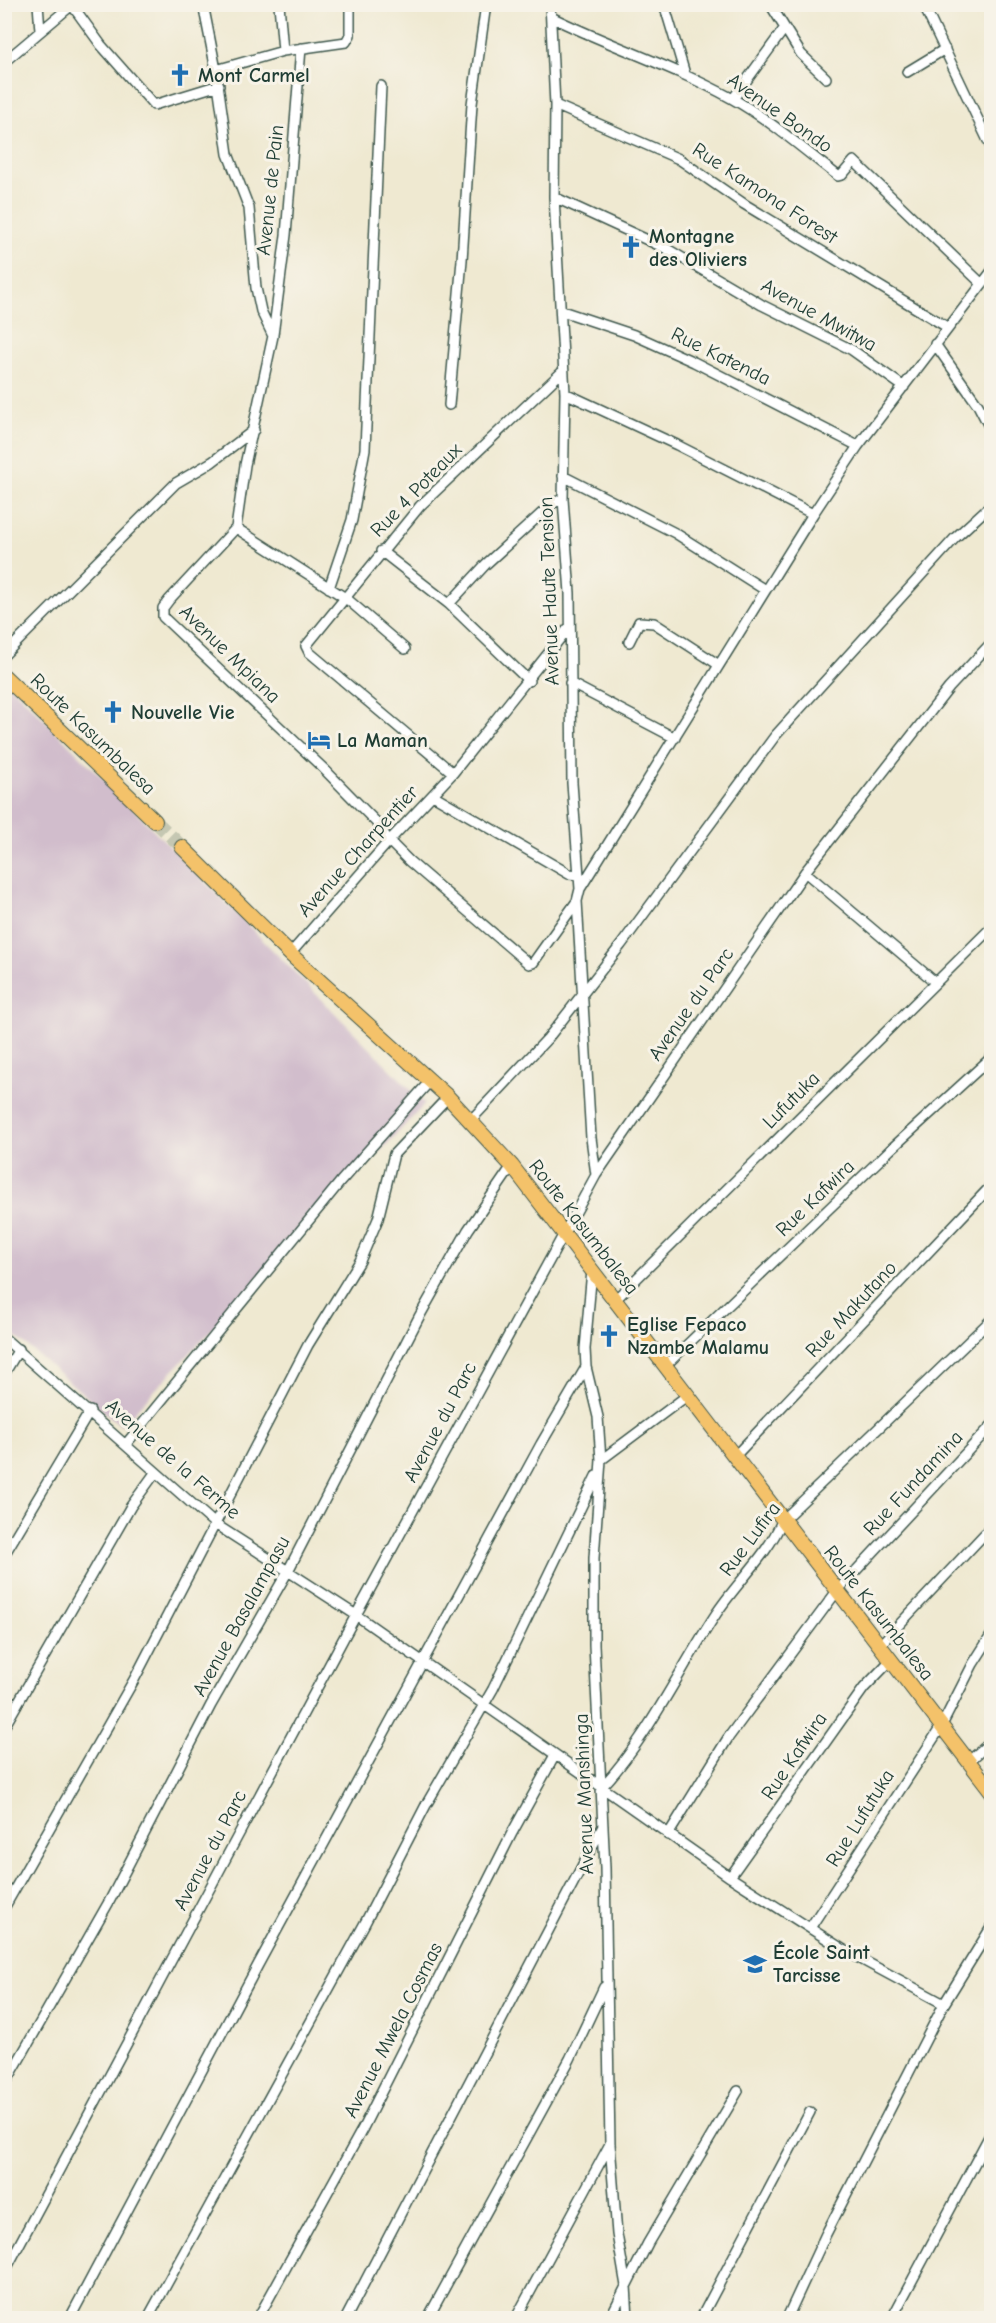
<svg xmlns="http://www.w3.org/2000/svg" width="996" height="2323" viewBox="0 0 996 2323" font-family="'Comic Neue',sans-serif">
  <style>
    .industrial { fill: #d1bdcc }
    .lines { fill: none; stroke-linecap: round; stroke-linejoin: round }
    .highway-tunnel { stroke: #c5c7b2; stroke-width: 14; stroke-dasharray: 14 7; stroke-linecap: butt }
    .minor-casing { stroke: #3e574c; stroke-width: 12 }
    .highway-casing { stroke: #3e574c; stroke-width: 16 }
    .minor { stroke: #fff; stroke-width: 9 }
    .highway { stroke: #f4c26a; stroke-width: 14 }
    .labels { text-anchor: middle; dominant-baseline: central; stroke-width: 6; stroke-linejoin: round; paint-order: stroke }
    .poi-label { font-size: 20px; font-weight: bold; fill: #1f3d34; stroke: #f7f3e8; text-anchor: start }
    .street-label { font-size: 20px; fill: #1f3d34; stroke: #f7f3e8 }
  </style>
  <rect width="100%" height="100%" fill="#f7f3e8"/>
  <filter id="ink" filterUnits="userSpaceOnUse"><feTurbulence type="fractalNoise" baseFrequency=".0167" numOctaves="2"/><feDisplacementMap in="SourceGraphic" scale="12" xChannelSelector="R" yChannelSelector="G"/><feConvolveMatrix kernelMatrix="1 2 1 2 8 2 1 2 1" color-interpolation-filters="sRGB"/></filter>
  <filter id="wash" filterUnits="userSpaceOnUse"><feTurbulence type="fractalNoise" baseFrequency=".008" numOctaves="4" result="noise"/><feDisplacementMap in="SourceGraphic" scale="24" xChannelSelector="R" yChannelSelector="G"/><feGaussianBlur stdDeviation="1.35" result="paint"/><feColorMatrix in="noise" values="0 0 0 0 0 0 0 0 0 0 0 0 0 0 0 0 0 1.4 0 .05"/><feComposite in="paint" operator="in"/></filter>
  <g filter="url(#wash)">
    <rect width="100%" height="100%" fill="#efe9d1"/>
    <!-- industrial -->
    <path class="industrial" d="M4 679 425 1104 121 1426 5 1327Z"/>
  </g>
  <g filter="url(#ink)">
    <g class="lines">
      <!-- highway-tunnel -->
      <path class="highway-tunnel" d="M155 821 182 847"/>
      <!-- minor casing -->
      <g class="minor-casing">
        <path id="minor" d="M38 4 40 31
          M203 4 216 70 228 154 249 208 256 288 261 311 273 336 245 465 236 528 169 600 163 608V617L324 769 376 822 389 841 409 861 529 964 533 963 577 901
          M279 4 283 51
          M550 4 555 105 554 197 565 393 563 499 570 593 572 783 580 889 577 901 591 1138 596 1175
          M664 4 685 74
          M770 4 801 54 826 78
          M923 4 992 149
          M72 5 101 45 154 105 219 85
          M551 17C610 46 673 66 731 98 769 119 803 149 838 176L842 175 854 161 981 283
          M4 62 73 4
          M216 70 283 51 346 42 350 35V4
          M907 72 945 49
          M733 99 784 29
          M555 105 679 159 744 204 947 327
          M554 197 667 249 762 305 852 350 904 387
          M562 311 634 335 694 362 858 446
          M273 335 286 235 301 48
          M935 344 978 405 992 432
          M565 393 677 445 813 514
          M449 405 462 260 472 104 486 4
          M563 476 675 533 765 590
          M236 528 347 599 405 649
          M381 551 449 604 529 681
          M329 588 352 520 365 449 381 86
          M449 604 486 564 553 503 563 499
          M629 642 639 622 654 623 719 665
          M4 655 176 483 212 462 254 430
          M570 683 675 738
          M453 773 309 652 306 646 420 506 563 371
          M433 795 569 874 579 875
          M805 872 935 982
          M580 889 813 514 858 446 992 271
          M290 954 389 841 453 773 570 626
          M471 1120 548 1038 621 945 775 736 955 538 992 504
          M592 1270 585 1349 586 1367 598 1417 601 1460 594 1558V1645L605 1868 610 2144 617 2234 626 2286 628 2318
          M616 1299 992 927
          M4 1338 215 1524 356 1615 730 1877 844 1950 944 2004
          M665 1366 890 1150 992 1057
          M4 1374 19 1349
          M126 1444 341 1181 430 1081
          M735 1456 992 1185
          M601 1460 688 1395
          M4 1555 90 1411
          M880 1645 992 1526
          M4 1727 131 1506 155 1473
          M968 1762 992 1741
          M602 1787C649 1736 678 1672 716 1614 737 1582 767 1556 782 1521L992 1319
          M668 1835 728 1738 837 1591 992 1425
          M730 1877 864 1688 891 1660
          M4 1908 135 1678 308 1345 360 1261 378 1219 394 1154 448 1097
          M810 1928 941 1727 973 1664 992 1634
          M4 2086 110 1900 211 1705 288 1571 419 1317 468 1230 512 1166
          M4 2273 356 1615 596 1175 805 872 949 688 992 642
          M70 2318 258 1965 541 1444 586 1367
          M148 2318 365 1923 426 1805 493 1689 596 1476
          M258 2318 363 2128 512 1833 555 1755
          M346 2318 603 1826
          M428 2318 570 2059 604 1987
          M516 2318 610 2144
          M610 2318 648 2243 738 2091
          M701 2318 810 2112
          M787 2318 826 2234 944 2004 992 1926
          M892 2318 992 2131"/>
      </g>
      <!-- highway casing -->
      <g class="highway-casing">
        <path id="highway" d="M4 676 155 821
          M182 847 290 954 448 1097 512 1166 992 1792"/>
      </g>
      <!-- minor -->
      <use href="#minor" class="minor"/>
      <!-- highway -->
      <use href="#highway" class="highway"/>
    </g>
  </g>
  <!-- icons -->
  <defs>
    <g id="church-bare" transform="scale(1.8)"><path d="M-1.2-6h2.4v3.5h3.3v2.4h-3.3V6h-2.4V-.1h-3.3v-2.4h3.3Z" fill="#1f6fb2" stroke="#f7f3e8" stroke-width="2.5" paint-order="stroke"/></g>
    <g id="hotel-bare" transform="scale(1.8)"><path d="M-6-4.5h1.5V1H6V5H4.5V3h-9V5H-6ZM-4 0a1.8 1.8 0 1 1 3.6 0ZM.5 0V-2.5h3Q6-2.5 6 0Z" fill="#1f6fb2" stroke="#f7f3e8" stroke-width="2.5" paint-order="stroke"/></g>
    <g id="school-bare" transform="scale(1.8)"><path d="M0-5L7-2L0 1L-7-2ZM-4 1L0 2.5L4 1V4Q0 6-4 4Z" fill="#1f6fb2" stroke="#f7f3e8" stroke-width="2.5" paint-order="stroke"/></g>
  </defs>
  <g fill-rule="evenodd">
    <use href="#church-bare" x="180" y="75"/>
    <use href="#church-bare" x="631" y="247"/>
    <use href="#church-bare" x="113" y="712"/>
    <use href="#hotel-bare" x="319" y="740"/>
    <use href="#church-bare" x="609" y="1336"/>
    <use href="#school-bare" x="755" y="1964"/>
  </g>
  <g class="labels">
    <!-- poi labels -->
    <g class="poi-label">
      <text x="198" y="75">Mont Carmel</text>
      <text x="649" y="236">Montagne<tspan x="649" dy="23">des Oliviers</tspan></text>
      <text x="131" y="712">Nouvelle Vie</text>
      <text x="337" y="740">La Maman</text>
      <text x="627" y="1324">Eglise Fepaco<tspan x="627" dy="23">Nzambe Malamu</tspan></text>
      <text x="773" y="1952">École Saint<tspan x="773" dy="23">Tarcisse</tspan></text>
    </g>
    <!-- street labels -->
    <g class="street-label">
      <text transform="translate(780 113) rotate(35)">Avenue Bondo</text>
      <text transform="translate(270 190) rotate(-84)">Avenue de Pain</text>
      <text transform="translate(765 193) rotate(33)">Rue Kamona Forest</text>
      <text transform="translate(819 315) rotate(29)">Avenue Mwitwa</text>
      <text transform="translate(721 356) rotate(26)">Rue Katenda</text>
      <text transform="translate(416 490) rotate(-46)">Rue 4 Poteaux</text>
      <text transform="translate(549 591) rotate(-92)">Avenue Haute Tension</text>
      <text transform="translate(230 654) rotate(44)">Avenue Mpiana</text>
      <text transform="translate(93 734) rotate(44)">Route Kasumbalesa</text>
      <text transform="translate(358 851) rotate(-48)">Avenue Charpentier</text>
      <text transform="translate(691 1004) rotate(-55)">Avenue du Parc</text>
      <text transform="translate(791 1100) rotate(-45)">Lufutuka</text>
      <text transform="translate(815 1198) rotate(-44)">Rue Kafwira</text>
      <text transform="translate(584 1227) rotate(52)">Route Kasumbalesa</text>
      <text transform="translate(851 1309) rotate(-47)">Rue Makutano</text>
      <text transform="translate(440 1422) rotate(-62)">Avenue du Parc</text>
      <text transform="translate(173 1459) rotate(41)">Avenue de la Ferme</text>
      <text transform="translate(913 1483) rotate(-47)">Rue Fundamina</text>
      <text transform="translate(750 1539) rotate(-53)">Rue Lufira</text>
      <text transform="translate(879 1613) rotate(52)">Route Kasumbalesa</text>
      <text transform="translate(241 1616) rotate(-61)">Avenue Basalampasu</text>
      <text transform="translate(794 1756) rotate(-56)">Rue Kafwira</text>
      <text transform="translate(584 1794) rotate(-92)">Avenue Manshinga</text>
      <text transform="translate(860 1818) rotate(-58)">Rue Lufutuka</text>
      <text transform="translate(210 1850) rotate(-62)">Avenue du Parc</text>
      <text transform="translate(393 2030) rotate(-63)">Avenue Mwela Cosmas</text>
    </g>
  </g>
  <!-- margin -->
  <rect width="996" height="2323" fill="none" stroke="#f7f3e8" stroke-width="24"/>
</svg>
